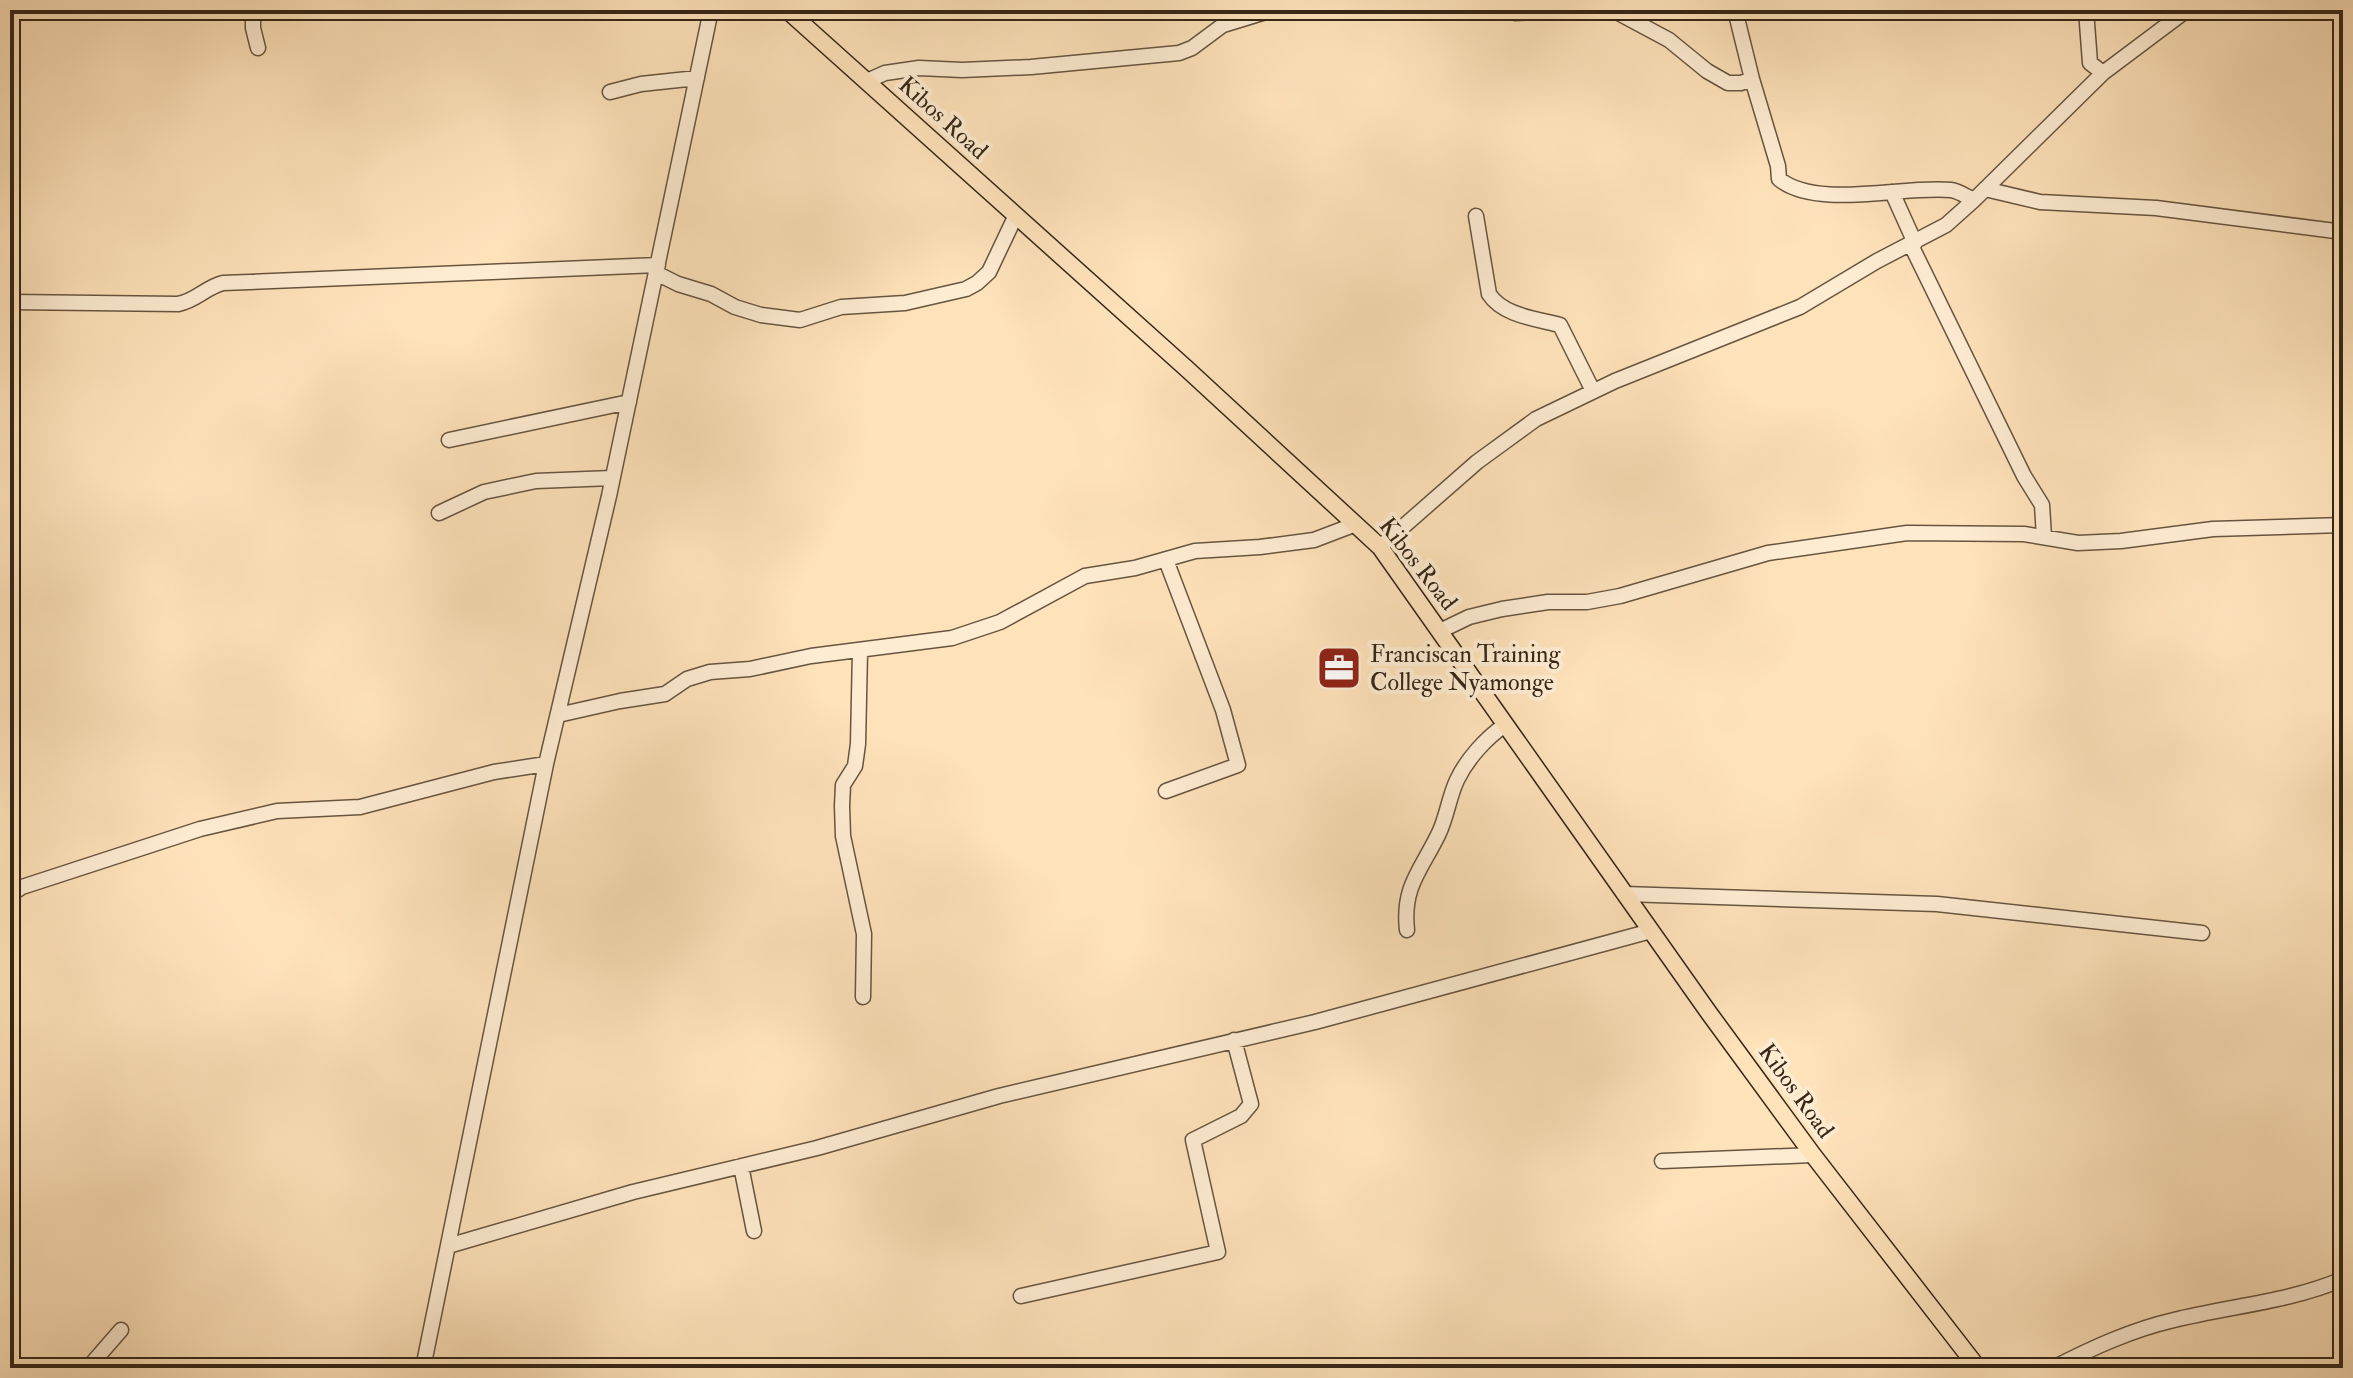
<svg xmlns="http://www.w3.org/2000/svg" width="2353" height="1378" viewBox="0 0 2353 1378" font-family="'IM FELL Double Pica',serif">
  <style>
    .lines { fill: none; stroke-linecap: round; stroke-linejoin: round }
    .minor-casing { stroke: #675540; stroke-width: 17 }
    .major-casing { stroke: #352617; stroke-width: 19 }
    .minor { stroke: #feecd2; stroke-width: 14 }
    .major { stroke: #fee2ba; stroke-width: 16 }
    .labels { text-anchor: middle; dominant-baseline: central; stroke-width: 8; stroke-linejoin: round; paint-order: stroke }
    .street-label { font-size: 24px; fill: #352617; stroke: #feecd2 }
    .poi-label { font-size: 24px; fill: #352617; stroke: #feecd2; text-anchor: start }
  </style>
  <rect width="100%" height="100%" fill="#fee2ba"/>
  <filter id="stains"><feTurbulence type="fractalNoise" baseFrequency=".0025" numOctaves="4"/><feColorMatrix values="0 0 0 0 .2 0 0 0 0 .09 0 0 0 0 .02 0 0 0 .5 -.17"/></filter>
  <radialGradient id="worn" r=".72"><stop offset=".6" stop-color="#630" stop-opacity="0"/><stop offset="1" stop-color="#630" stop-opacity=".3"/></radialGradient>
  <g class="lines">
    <!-- minor casing -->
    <g class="minor-casing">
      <path id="minor" d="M253 10V28L258 48
        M1509 10 1515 13 1577 10
        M1613 10 1669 40 1707 71 1728 83H1741L1752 79
        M1735 10 1752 79 1778 166 1779 179C1817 210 1904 185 1951 190 1959 191 1967 197 1974 200
        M2086 10 2090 63 2103 73
        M867 81 885 73 919 68 962 70 1031 67 1179 53 1192 48 1223 25 1272 10
        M610 92 641 84 697 78
        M1985 189 2040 202 2156 208 2343 232
        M1892 192 1915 243
        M1476 216 1489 294C1503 316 1538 319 1560 325L1593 391
        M1911 245 2024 476 2042 505 2044 537
        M656 273 678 284 711 294 735 307 761 315 800 320 841 307 905 303 966 289 977 283 989 272 1016 215
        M10 302 178 304C196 301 206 287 223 283L658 265
        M449 440 629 402
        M439 513 484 492 536 481 612 478
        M1380 547 1477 462 1536 419 1615 381 1800 307 1877 261 1946 225 1974 200 2103 73 2187 10
        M1166 560 1223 710 1238 765 1166 791
        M1440 631 1469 617 1502 609 1548 602H1587L1620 596 1768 553 1907 533 2024 534 2078 543 2121 541 2213 529 2343 525
        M860 651 858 744 855 766 843 785 842 806 843 836 864 934 863 997
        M558 715 620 701 665 694 687 679 710 672 750 669 811 656 952 638 1000 622 1085 576 1135 568 1195 551 1260 547 1314 540 1356 524
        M1624 894 1937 904 2202 933
        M10 895 22 887 200 829 277 811 360 807 494 772 546 764
        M1407 930C1402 886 1422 869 1439 833 1447 816 1449 797 1457 780 1467 759 1486 738 1505 725
        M1662 1161 1813 1155
        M741 1166 754 1231
        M448 1246 633 1192 817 1148 999 1096 1315 1022 1651 931
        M1021 1296 1218 1252 1193 1140 1241 1116 1251 1104 1234 1040
        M88 1368 121 1330
        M423 1368 546 764 609 496 711 10
        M2053 1368C2092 1348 2131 1330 2174 1320 2230 1306 2289 1302 2343 1279"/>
    </g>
    <!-- major casing -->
    <g class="major-casing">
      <path id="major" d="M787 10 1187 369 1380 547 1709 1013 1813 1155 1978 1368"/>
    </g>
    <!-- minor -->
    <use href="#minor" class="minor"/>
    <!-- major -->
    <use href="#major" class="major"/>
  </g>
  <!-- icons -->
  <defs>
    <g id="office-square" transform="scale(2.3)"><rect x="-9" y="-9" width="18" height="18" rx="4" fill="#8f2418" stroke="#feecd2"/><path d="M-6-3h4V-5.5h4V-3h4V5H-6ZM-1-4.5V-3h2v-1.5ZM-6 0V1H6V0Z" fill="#fff"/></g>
  </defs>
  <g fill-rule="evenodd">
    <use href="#office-square" x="1339" y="668"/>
  </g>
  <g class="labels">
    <!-- street labels -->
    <g class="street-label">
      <text transform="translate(943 118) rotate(42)">Kibos Road</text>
      <text transform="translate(1418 564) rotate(52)">Kibos Road</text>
      <text transform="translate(1796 1091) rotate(54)">Kibos Road</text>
    </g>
    <!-- poi labels -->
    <g class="poi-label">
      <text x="1370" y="654">Franciscan Training<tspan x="1370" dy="28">College Nyamonge</tspan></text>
    </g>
  </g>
  <!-- margin -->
  <rect width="2353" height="1378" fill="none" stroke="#fee2ba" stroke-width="40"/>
  <rect x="12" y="12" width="2329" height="1354" fill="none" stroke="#352617" stroke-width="4"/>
  <rect x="20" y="20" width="2313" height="1338" fill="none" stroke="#352617" stroke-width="2"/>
  <rect width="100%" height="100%" filter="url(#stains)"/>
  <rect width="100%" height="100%" fill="url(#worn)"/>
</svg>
